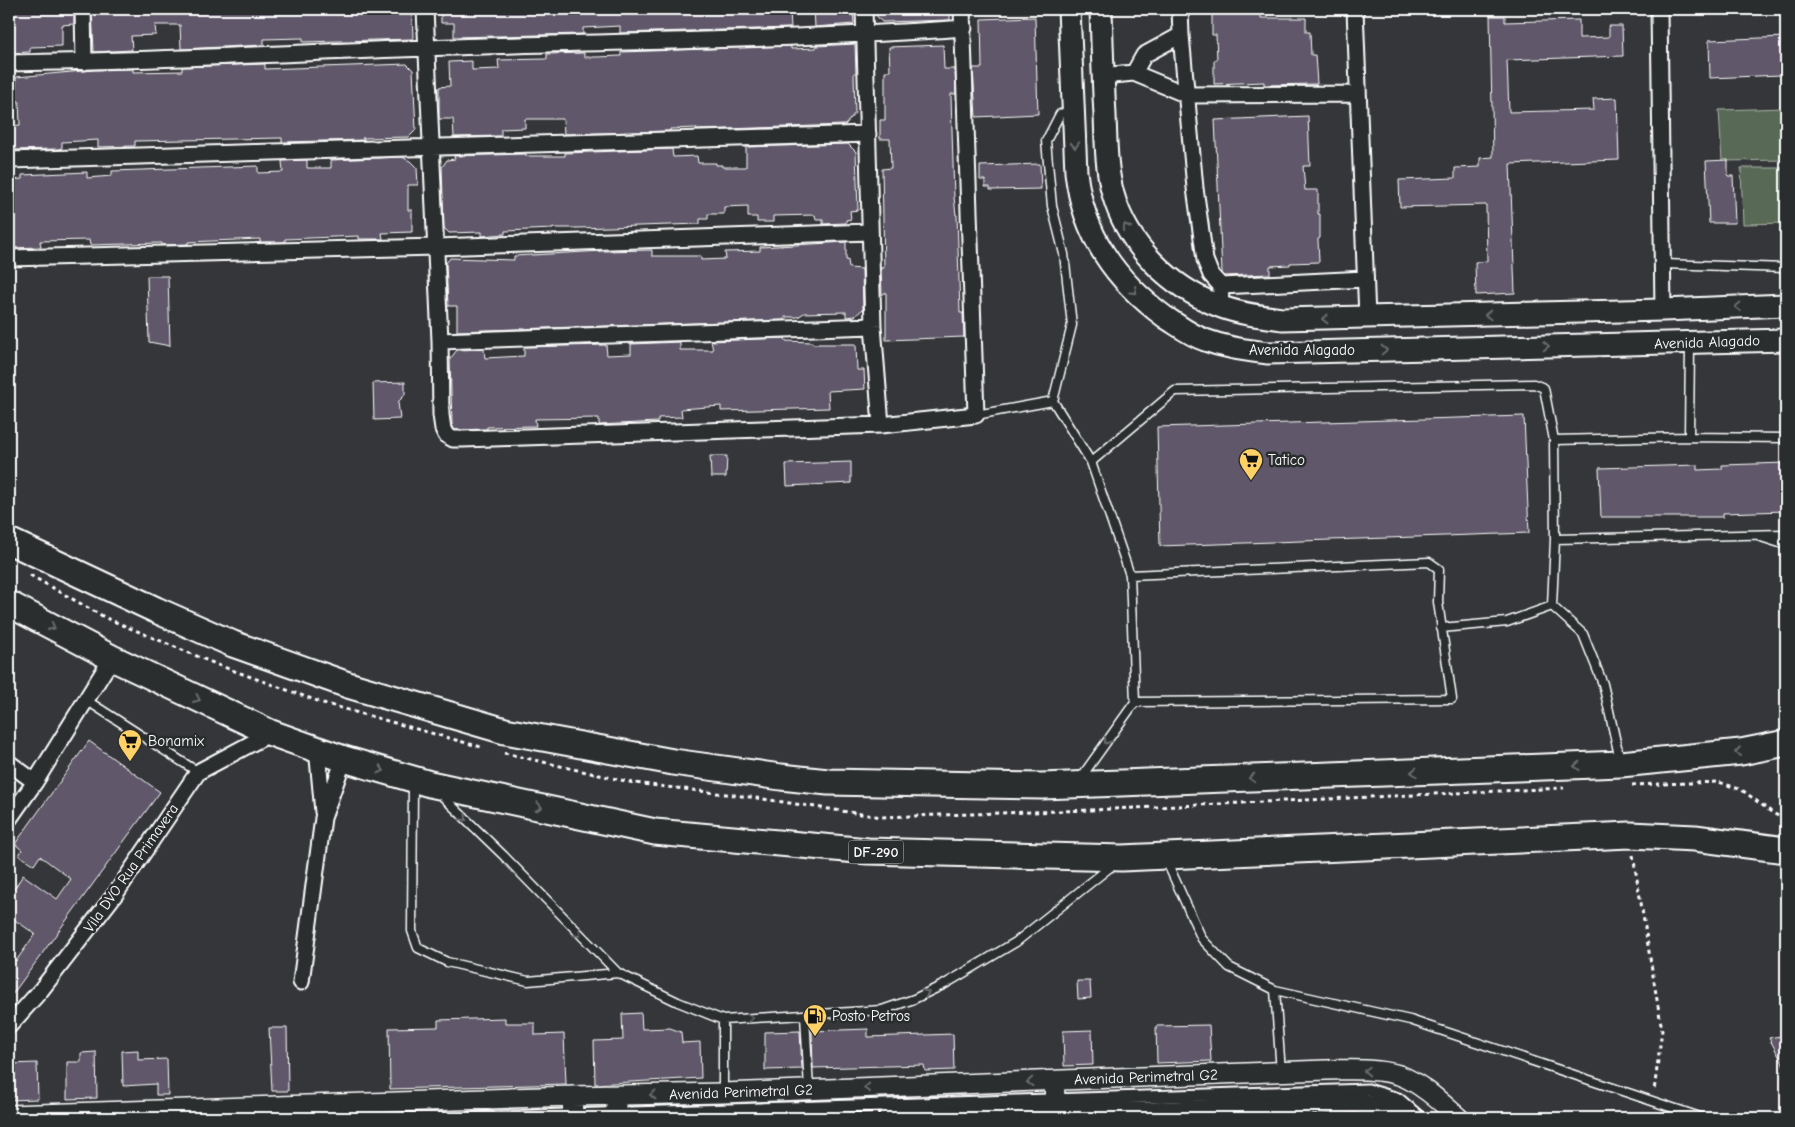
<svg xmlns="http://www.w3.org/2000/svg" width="1795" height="1127" font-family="'Comic Neue',sans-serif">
<rect width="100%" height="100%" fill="#35363a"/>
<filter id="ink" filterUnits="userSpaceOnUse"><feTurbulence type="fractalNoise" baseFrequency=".02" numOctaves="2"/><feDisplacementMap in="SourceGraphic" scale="10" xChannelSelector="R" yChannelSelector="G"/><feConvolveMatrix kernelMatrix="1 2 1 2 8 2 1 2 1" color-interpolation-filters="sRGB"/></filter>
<g filter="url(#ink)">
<path fill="#586a54" stroke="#acb4aa" d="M1786 108V160L1722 161 1719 110Z
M1741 168H1786V223L1743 224Z"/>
<path fill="#60596a" stroke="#fff" d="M9 9H74V24L62 25V46L30 47V52L9 53Z
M92 9H412L413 39 303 42V38L264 39V45L181 49 180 25H155L156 35 131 36 132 50 94 52Z
M441 9H790L791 28 620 33V26L583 28V34L454 37V23H441Z
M814 9H853L854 24 815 27Z
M873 9H950V20L882 22 874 13Z
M1261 9V18H1306V32H1310L1311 55H1315L1317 84 1264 85V82L1214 84V60H1217L1216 35H1212V11Z
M1490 16H1505V22L1579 20V38L1609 37V26H1622L1623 56 1507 60 1509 112 1594 110 1593 99 1617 98 1619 160 1510 164 1515 293 1476 295 1475 262 1487 261 1486 205 1400 207 1399 180 1455 178V168L1480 167V158L1493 157Z
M1035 17 1038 114 976 117 973 68H982L981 19Z
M1786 37V53L1780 55 1781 75 1710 78 1709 40Z
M855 44 856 73H854L855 113 845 125 697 130 696 128 670 129V131L564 134 563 119H525V128L501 129V136L454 137 453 119H439V87L450 86 449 62 472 61V70L499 69 498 60 547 59V54L584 53V57H597L621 56V52L791 46V49L816 48V46Z
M943 45 944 69H955L956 94H951V96L954 197 956 215H957L960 313H963L964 337 886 340V292L882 295 881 268H884L882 169 891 168 890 139H880V120H885V71H890L889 47Z
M265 64V69L407 64 413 70 416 130 409 137 362 138 365 140 282 142V138L135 141V146L98 147V140L62 142V148L58 149 9 150V126L20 125 19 101H16V77L94 70 133 69V72L182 71V67Z
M1308 116 1310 166H1303L1305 190H1318V214H1320V238L1318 239 1319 262 1290 263V265L1270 266V274L1225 276 1222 273 1215 120Z
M848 144 856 152 858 210 850 211 851 219 846 220V223L823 224V220H816L815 215 773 216V222H757V217H748V206L724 207V214H708V219H700V224L578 228H553V229L505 231V234L482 236V232L449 233 444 228 442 167 447 160 455 159 454 156 526 154V156H565V153L672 149 673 157 697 156 698 163H716V165H722V167H746V147Z
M402 157 410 161 417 168 418 185H408V210H412V232L382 233 383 239H359V236L285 239V242H260V239L188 242V244L162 245V243L90 245 89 240 40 241 41 247 9 248V180L22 179V175L87 172V178L112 176V171L258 166V173L283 172 282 161 307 160V168H331V160Z
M1728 160V176H1733L1735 223H1709L1706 161Z
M1040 164 1041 189 990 190V187H985V180H980V166Z
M846 242V260H848L849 268 862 269 863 309 855 316 846 317V312L804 313 798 317H785V320L457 331V306H448L446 263 450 258 514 260V256L603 251 652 250V256H701V260L726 259 725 252 760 251V247Z
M147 276H168L170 346 149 342Z
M785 338 786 341 812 342 813 344H856L857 370H864L865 389 828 391 829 408 721 411V406L681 409 682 417 658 418V422L599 425V418L535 419 536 426 487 427V429L455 430 452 425 450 359 457 350 484 349 485 358 524 356V347L606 345 607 355 631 354V344L680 342V350H713L711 341Z
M405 382V395L398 402 400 419 374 420 373 383Z
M1524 416 1529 533 1160 546 1157 427Z
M710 456H727L726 477H711Z
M851 462V483L787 486 786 464Z
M1786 463V511L1723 513V517H1601L1599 468 1697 465V470L1722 469V465Z
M89 741 160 792 9 999V955L16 961 35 934 9 916V897L23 875 57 899 71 879 40 856 34 865 19 855 22 850 15 844Z
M1077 981H1090L1091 998 1078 999Z
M641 1013 642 1029 670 1028 681 1032 682 1043 700 1042 701 1078 595 1084 594 1041 623 1040 622 1014Z
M505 1018V1023H535V1035L564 1034 566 1084 390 1089 389 1028 438 1027V1020Z
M1209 1025 1211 1061 1157 1063 1156 1026Z
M269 1028H287L288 1091H272Z
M868 1029V1037L953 1034 954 1070 925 1071 924 1065 813 1068 812 1031Z
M1092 1030 1093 1065 1064 1066 1063 1031Z
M800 1031 802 1069 765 1070V1032Z
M1786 1035V1069L1769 1038Z
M138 1050V1060L167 1059 168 1095H156V1084L123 1086 122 1051Z
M96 1052 97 1098 67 1099V1062H81V1053Z
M37 1063 38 1099 9 1100V1064Z"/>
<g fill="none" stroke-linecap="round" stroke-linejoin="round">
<g stroke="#fff" stroke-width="11">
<path id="service" d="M1072 111 1060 114 1046 141 1052 206 1064 254 1072 325 1053 401 1091 462 1130 575 1135 702 1080 779
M1663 264 1786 268
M976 415 1053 401
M1689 437 1690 344
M1091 462 1175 391 1534 384 1544 388 1554 440
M1761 537 1786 545
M1555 539 1786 534
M1130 575 1429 562 1439 569 1438 602 1452 699 1135 702
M1552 606 1583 634 1603 684 1620 760
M1441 628 1507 622 1552 606 1555 539 1554 440 1689 437 1786 438
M86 700 198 772
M413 783 412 931 418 948 447 962 528 981 618 973
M440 794 504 856 618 973 678 1002 723 1020 882 1010 914 999 945 984 1016 942 1114 864
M1166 860 1202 939 1229 967 1275 990 1410 1020 1703 1118
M1275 990 1281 1072
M805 1015 809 1090
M723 1093V1020"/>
</g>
<g stroke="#fff" stroke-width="15">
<path id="pedestrian" d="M471 1118 1368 1090 1398 1099 1420 1118"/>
</g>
<g stroke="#fff" stroke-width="19">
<path id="minor" d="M83 9 84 62
M425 9 440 341 441 415 443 429 446 435 453 439H462L881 425 873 326 864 9
M1180 9 1181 35 1195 188 1205 260 1211 275 1221 286 1220 307
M1355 9 1367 318
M1659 9 1663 310
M9 63C148 61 287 53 426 48 606 41 785 41 964 28
M1134 73 1144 55 1181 35
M1103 76 1134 73 1187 95 1358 94
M9 160 868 134
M9 258 436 247 869 232
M1221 286 1365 279
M440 341 873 326
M881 425 976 415 962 9
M317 748 323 812
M9 763 35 782
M9 819 35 782 112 658
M301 982 323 818 344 759
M9 1026 41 990 116 893 198 772 271 733"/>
</g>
<g stroke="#fff" stroke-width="22">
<path id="tertiary" d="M1054 1081 1056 1114
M572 1096 573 1118
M9 1115 572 1096 723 1093 1326 1070C1349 1070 1377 1068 1399 1075 1421 1083 1442 1103 1459 1118
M616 1118V1096
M888 1118 1100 1112H1149L1356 1103C1373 1106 1389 1109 1403 1118"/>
</g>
<g stroke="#fff" stroke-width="25">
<path id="secondary" d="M1069 9 1076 172C1083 235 1115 280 1165 317 1178 325 1190 335 1205 340 1226 348 1246 350 1268 353L1786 340
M1101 9C1102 44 1103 80 1105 115 1106 141 1106 169 1113 194 1127 245 1170 287 1219 306 1239 314 1261 316 1282 319L1663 310 1786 305"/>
</g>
<g stroke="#fff" stroke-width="29">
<path id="trunk" d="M9 541 156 610 233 644 348 685 505 731 673 762 781 777 828 782 1042 786 1621 764 1741 752 1786 743
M9 604 112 658 271 733 344 759 430 784 655 832 868 851 1122 858 1630 835 1695 838 1786 850"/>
</g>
<path stroke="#fff" stroke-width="3" stroke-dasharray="4 4" stroke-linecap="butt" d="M30 575 106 618 218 665 323 703 481 747
M504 753 634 783 750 797 881 817 1091 810 1564 788
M1632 785 1719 782 1742 790 1774 814 1786 819
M1633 855 1662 1030 1654 1091"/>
<use href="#service" stroke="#2a2d2e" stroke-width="8"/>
<use href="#pedestrian" stroke="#2a2d2e" stroke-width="11"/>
<use href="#minor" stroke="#2a2d2e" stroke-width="15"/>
<use href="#tertiary" stroke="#2a2d2e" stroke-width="19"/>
<use href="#secondary" stroke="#2a2d2e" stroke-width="21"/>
<use href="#trunk" stroke="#2a2d2e" stroke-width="25"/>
</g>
<defs><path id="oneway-chevron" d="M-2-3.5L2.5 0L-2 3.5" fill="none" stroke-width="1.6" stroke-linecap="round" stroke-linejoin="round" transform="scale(1.25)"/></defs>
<g stroke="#6a6c6d">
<use href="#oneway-chevron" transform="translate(1075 145) rotate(87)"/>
<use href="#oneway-chevron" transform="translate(1126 227) rotate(-117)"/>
<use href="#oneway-chevron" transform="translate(1134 291) rotate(43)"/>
<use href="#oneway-chevron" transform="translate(1738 307) rotate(177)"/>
<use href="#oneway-chevron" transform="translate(1488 315) rotate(178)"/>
<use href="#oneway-chevron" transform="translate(1325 319) rotate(179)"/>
<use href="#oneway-chevron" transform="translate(1546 346) rotate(-1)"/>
<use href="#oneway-chevron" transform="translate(1384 350) rotate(-1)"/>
<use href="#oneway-chevron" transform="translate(52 627) rotate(28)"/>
<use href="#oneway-chevron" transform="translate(197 699) rotate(25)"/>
<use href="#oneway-chevron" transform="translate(1107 741) rotate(126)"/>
<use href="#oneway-chevron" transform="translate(1738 752) rotate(172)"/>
<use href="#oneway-chevron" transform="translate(1577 766) rotate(178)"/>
<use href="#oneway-chevron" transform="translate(381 770) rotate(16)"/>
<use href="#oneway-chevron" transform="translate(1414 772) rotate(178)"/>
<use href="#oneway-chevron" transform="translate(1252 778) rotate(178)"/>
<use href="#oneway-chevron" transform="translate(539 807) rotate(12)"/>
<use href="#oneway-chevron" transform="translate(464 818) rotate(45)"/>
<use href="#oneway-chevron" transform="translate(578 934) rotate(46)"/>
<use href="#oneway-chevron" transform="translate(926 993) rotate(-25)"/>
<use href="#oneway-chevron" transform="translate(750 1018) rotate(-4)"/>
<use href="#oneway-chevron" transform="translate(1367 1071) rotate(-177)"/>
<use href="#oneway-chevron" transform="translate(1030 1082) rotate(178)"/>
<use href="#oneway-chevron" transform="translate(867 1088) rotate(178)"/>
<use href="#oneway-chevron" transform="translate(653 1095) rotate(179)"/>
</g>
</g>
<defs>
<g id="supermarket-pin" transform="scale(1.25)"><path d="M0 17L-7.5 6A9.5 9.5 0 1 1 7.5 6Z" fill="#ffd166" stroke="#2a2d2e"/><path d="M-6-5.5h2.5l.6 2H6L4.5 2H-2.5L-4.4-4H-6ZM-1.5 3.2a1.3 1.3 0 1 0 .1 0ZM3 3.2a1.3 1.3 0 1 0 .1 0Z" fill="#111"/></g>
<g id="fuel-pin" transform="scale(1.25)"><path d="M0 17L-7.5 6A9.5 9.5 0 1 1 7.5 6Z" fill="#ffd166" stroke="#2a2d2e"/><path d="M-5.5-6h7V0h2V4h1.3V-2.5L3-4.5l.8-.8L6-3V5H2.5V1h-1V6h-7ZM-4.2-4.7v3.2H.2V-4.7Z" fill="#111"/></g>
</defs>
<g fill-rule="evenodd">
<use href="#supermarket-pin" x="1251" y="460"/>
<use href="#supermarket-pin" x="130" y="741"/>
<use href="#fuel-pin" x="815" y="1016"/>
</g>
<g text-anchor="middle" stroke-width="5" stroke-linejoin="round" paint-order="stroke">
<rect fill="#2a2d2e" stroke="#bfc0c0" stroke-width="1" x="848.5" y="840.5" width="55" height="23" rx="4"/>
<g font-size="14" font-weight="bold" fill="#fff">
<text x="876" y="857">DF-290</text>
</g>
<g font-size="15" fill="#fff" stroke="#2a2d2e">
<text transform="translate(1707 342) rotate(-2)" y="5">Avenida Alagado</text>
<text x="1302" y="355">Avenida Alagado</text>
<text transform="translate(131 868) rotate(-55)" y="5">Vila DVO Rua Primavera</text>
<text transform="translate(1146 1077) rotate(-2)" y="5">Avenida Perimetral G2</text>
<text transform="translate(741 1092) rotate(-2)" y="5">Avenida Perimetral G2</text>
</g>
<g font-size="15" fill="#fff" stroke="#2a2d2e" text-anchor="start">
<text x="1268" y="465">Tatico</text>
<text x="148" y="746">Bonamix</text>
<text x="832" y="1021">Posto Petros</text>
</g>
</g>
<rect width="1795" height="1127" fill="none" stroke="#2a2d2e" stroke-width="30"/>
<rect x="15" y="15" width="1765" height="1097" fill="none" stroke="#fff" stroke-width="2" filter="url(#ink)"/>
</svg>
